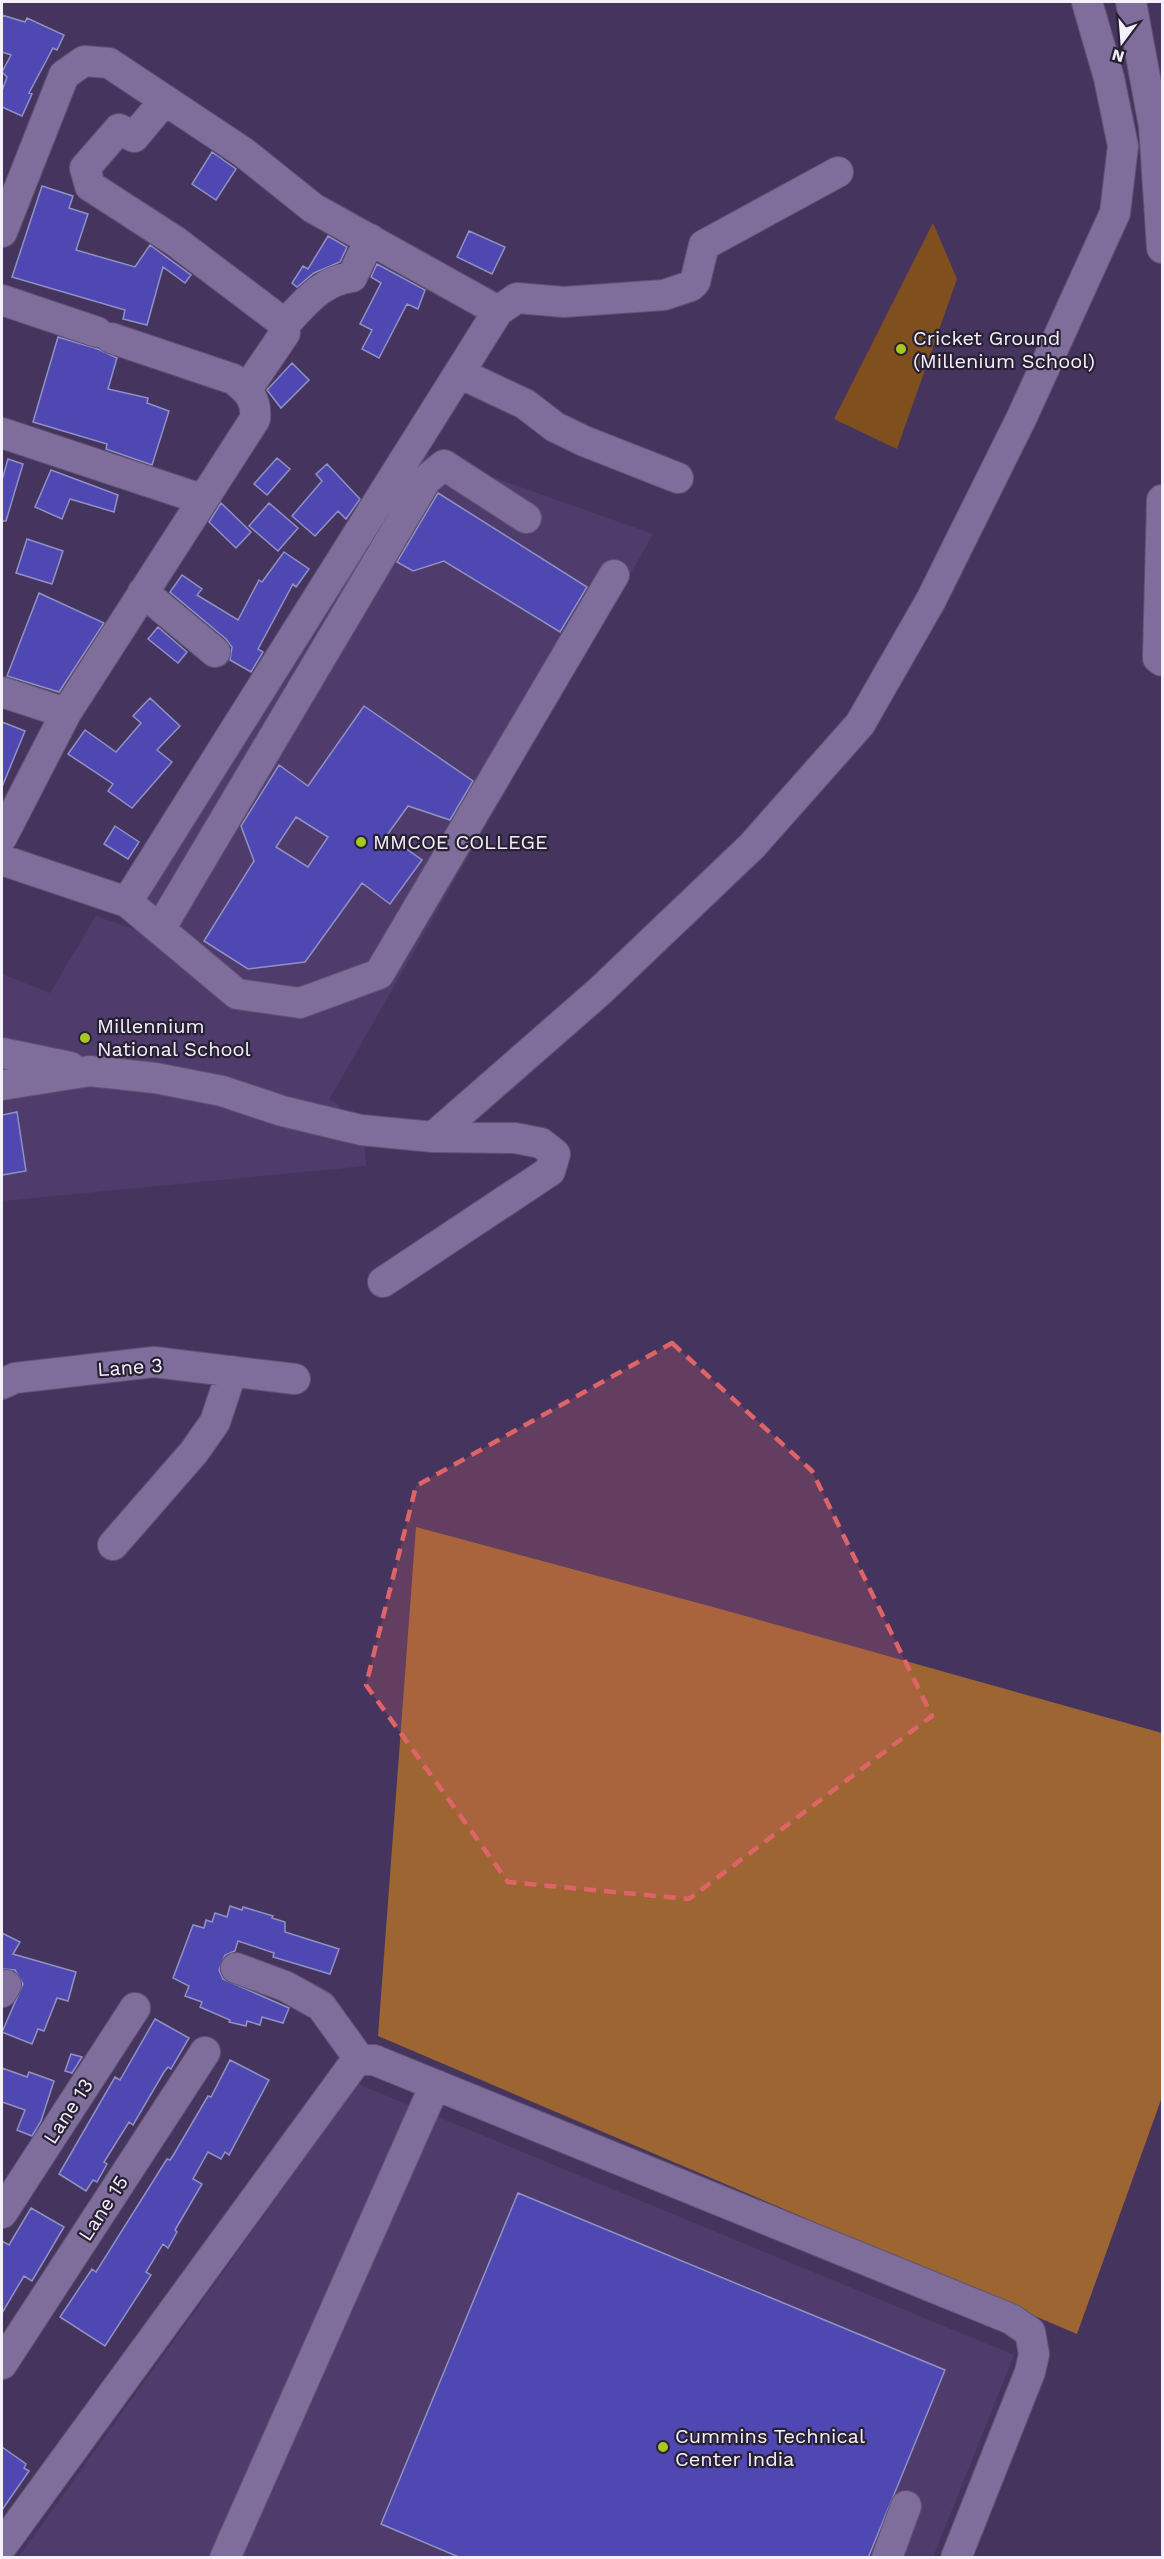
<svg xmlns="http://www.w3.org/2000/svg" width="1164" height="2559" font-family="'Work Sans',sans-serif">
<rect width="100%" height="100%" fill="#45355e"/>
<path fill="#4f3c6c" d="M421 452 653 534 329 1100 335 1102 364 1137 366 1166 2 1201V974L50 993 96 916 139 931 156 877Z
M358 2084 1014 2355 933 2557 18 2558Z"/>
<path fill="#804f1e" d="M933 223 957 279 897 449 834 419Z"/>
<path fill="#9c6532" d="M416 1527 724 1610 1162 1733V2097L1077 2334 378 2036Z"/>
<path fill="#5048b2" stroke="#8f92c3" stroke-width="1.5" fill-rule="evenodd" d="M2 15 25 22 27 18 64 35 57 50 53 48 29 93 32 94 22 116 2 107V91L7 77 2 72 11 55 2 52Z
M212 152 236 169 216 200 192 184Z
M42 186 73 196 69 208 88 214 76 250 135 267 150 245 191 275 185 283 163 267 147 325 123 319 125 310 12 277Z
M469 231 505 247 492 274 457 257Z
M328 236 347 247 340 262 314 273 297 287 292 283 303 266 308 269Z
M377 264 425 290 418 309 407 304 379 358 362 349 372 330 360 324 381 283 371 277Z
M58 337 98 349 117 358 108 389 148 398 147 403 169 411 152 465 106 449 107 444 33 422Z
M292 363 309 380 281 408 267 390Z
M277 458 290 469 267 495 254 484Z
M8 459 23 464 6 521H2V480Z
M327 464 360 499 346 519 338 511 315 536 292 516 322 481 316 474Z
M51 470 118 495 114 512 70 499 62 519 35 507Z
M438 493 587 587 560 632 444 561 413 571 397 562Z
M221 503 251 532 236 548 209 522Z
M269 503 298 528 278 551 249 526Z
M27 539 63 551 52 584 16 573Z
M284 552 309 569 296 587 293 584 258 649 263 652 251 672 230 660 232 647 226 639 170 592 182 575 202 589 197 595 238 620 259 580 262 582Z
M39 593 104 623 59 692 7 676Z
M158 627 187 652 178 663 148 639Z
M150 698 180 726 157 750 172 762 132 808 108 791 113 784 68 754 85 730 116 752 141 723 133 716Z
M364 706 473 781 450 820 408 806 387 835 422 860 390 904 362 883 305 962 248 969 204 941 254 861 241 826 279 765 308 786ZM296 817 328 837 308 867 276 847Z
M2 722 25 731 2 787Z
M115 826 139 842 128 859 104 844Z
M17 1112 26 1171 2 1175V1115Z
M230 1906 242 1910 243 1907 273 1916 272 1918 285 1922V1932L339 1949 330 1974 273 1957 274 1953 238 1941 235 1951 225 1955 219 1970 223 1979 289 2008 283 2023 262 2017 260 2025 247 2021 246 2026 229 2022 230 2020 200 2007 202 2002 185 1996 189 1986 173 1978 193 1925 204 1928 206 1920 212 1922 215 1913 227 1917Z
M2 1933 20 1942 13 1954 76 1972 68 2001 57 1998 44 2031 38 2029 32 2044 2 2032 23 1984 15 1970 2 1969Z
M155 2019 189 2038 171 2069 168 2067 164 2072 133 2125 129 2122 104 2162 107 2164 97 2182 93 2180 86 2191 59 2174 115 2077 120 2080Z
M71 2054 82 2057 72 2073 65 2071Z
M230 2060 269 2080 229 2155 225 2152 221 2159 208 2152 193 2179 202 2184 175 2230 177 2232 168 2248 163 2244 146 2272 151 2275 105 2346 60 2317 92 2269 96 2272 167 2159 170 2160 174 2154 208 2096 211 2097Z
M2 2068 27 2077 29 2072 54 2081 41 2121 32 2136 17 2130 25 2110 2 2102Z
M518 2193 945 2370 868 2558H461L381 2524Z
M31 2208 64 2227 32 2281 24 2276 2 2313V2241L9 2245Z
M2 2447 26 2464 24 2468 29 2471 2 2510Z"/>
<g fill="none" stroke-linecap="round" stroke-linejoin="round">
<g stroke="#605372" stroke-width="32">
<path id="minor" d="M1131 2 1154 126 1162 248
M165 100 134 137 119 129 85 168 90 186 175 241 285 324V333L247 389
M2 232 64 75 84 61 109 63 243 152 313 208 498 311
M2 300 97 332
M285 324C305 303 321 281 352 277L370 239
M459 373 525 404 555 427 584 441 678 478
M2 433 201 499
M1162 500 1158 658 1162 661
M143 592 215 652
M2 692 66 713
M2 837 66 713 255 419C257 399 248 390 233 379L111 338
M2 860 127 902 237 994 300 1003 379 974 614 575
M127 902 498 311 517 298 564 302 664 295 691 286 695 282 704 245 838 172
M160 929 426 480 444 465 526 518
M2 1053 70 1067
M2 1085 90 1071 155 1078 222 1091 282 1111 361 1130 433 1137
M383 1282 550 1171 555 1154 541 1143 515 1138 433 1137 600 991 752 846 860 724 931 600 1021 419 1115 213 1123 146 1109 78 1087 2
M2 1384 15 1378 154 1362 295 1379
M113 1545 194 1452 215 1422 232 1371
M236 1968 285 1986 321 2006 360 2060
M2 1992 6 1985
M2 2213 135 2008
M2 2364 205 2052
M2 2546 353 2065 360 2060H374L1011 2319 1030 2332 1034 2354 1030 2372 956 2558
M225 2558 435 2085
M887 2558 906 2506"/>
</g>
<use href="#minor" stroke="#7f6d9b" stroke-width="30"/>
</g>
<path fill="#df6468" fill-opacity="0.2" stroke="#df6468" stroke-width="4.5" stroke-dasharray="12 8" stroke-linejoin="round" d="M672 1343 812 1471 932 1716 689 1899 508 1882 366 1685 416 1486Z"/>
<g fill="#a6c821" stroke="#282134" stroke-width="2">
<circle cx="901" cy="349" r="6"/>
<circle cx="361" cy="842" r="6"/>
<circle cx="85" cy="1038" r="6"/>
<circle cx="663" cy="2447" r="6"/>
</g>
<g text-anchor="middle" stroke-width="4.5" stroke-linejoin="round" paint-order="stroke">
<g font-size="20" fill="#f5f1fc" stroke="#282134" text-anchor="start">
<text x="913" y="345">Cricket Ground<tspan x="913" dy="23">(Millenium School)</tspan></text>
<text x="373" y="849">MMCOE COLLEGE</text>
<text x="97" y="1033">Millennium<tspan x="97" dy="23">National School</tspan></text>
<text x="675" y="2443">Cummins Technical<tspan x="675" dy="23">Center India</tspan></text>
</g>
<g font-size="20" fill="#f5f1fc" stroke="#282134">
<text transform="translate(130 1367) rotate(-4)" y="7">Lane 3</text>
<text transform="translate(68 2111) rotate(-57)" y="7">Lane 13</text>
<text transform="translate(103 2208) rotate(-57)" y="7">Lane 15</text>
</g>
</g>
<rect width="1164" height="2559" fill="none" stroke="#f5f1fc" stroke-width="6"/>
<g transform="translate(1122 42) rotate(196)" stroke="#282134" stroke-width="4.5" paint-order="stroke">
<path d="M0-4.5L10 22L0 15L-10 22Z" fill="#f5f1fc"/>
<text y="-9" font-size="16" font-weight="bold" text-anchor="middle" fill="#f5f1fc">N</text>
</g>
</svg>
